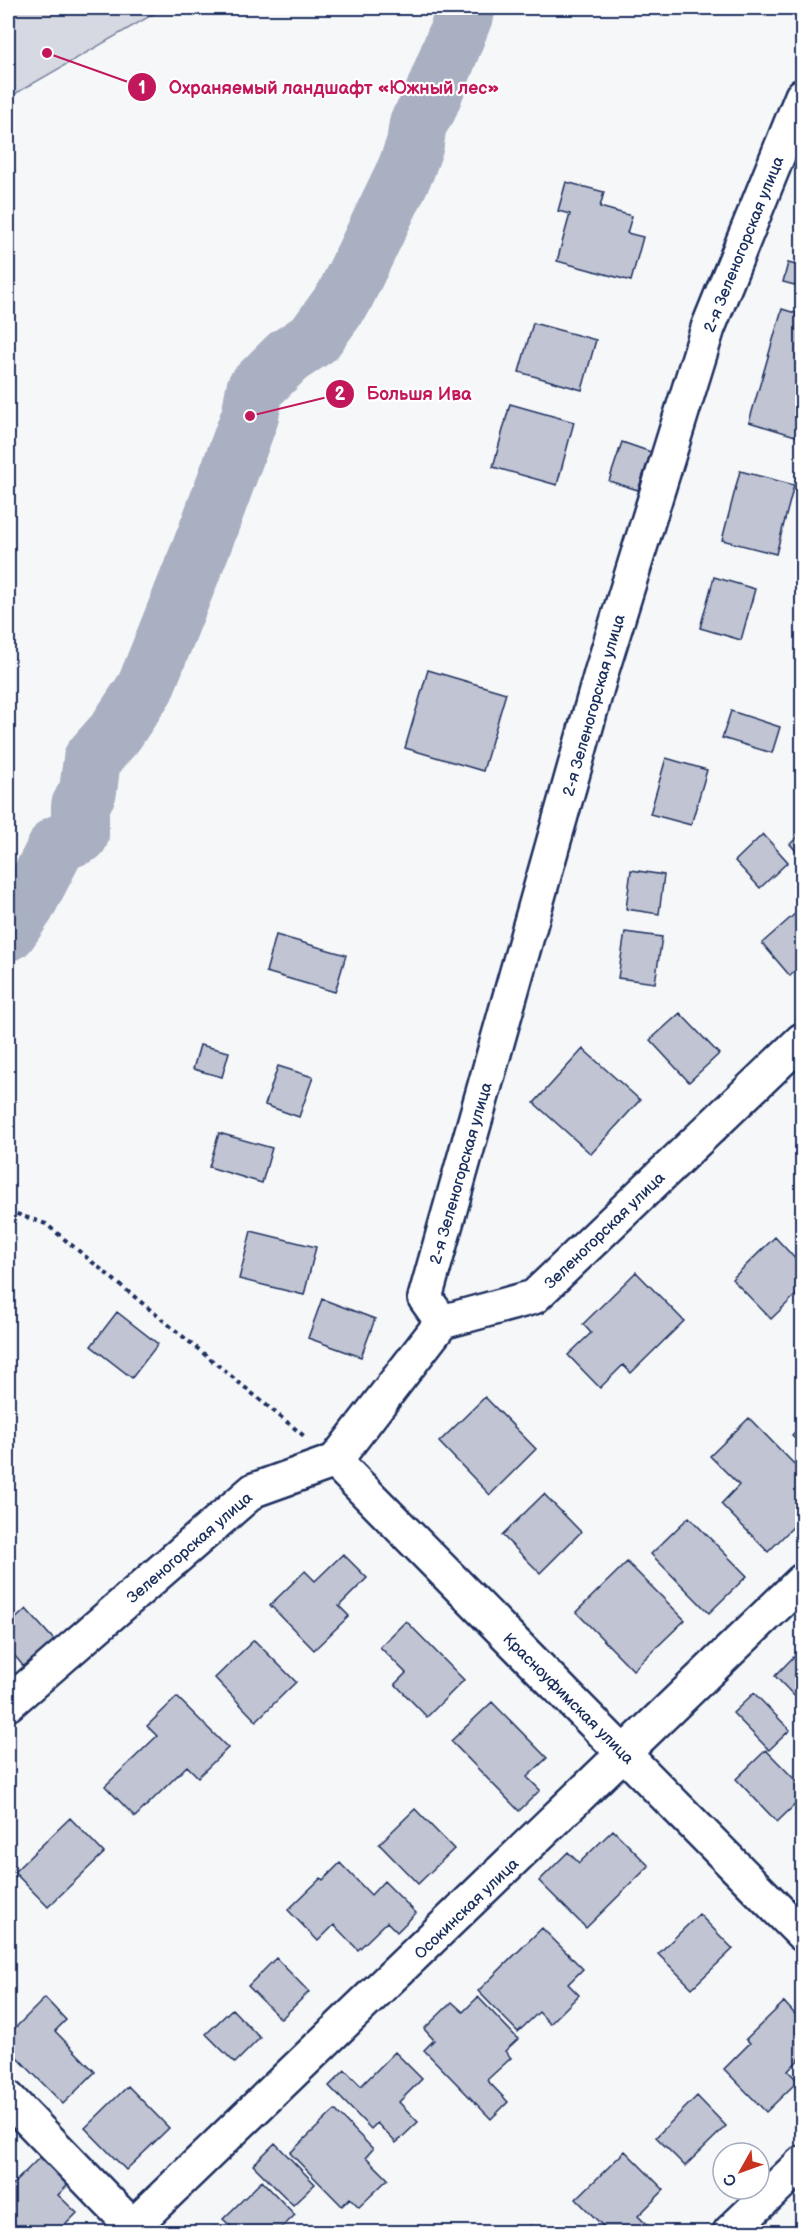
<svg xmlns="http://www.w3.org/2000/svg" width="810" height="2240" font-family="'Balsamiq Sans',sans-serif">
<rect width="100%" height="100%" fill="#f6f7f9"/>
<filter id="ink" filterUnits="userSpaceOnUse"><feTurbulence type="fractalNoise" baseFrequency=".0167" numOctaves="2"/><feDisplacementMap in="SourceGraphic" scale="12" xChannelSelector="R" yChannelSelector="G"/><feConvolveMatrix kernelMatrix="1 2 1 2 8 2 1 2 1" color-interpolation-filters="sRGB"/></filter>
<g filter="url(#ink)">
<path fill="#d6d9e2" stroke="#7884a0" stroke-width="1.5" d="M8 8H164L8 98Z"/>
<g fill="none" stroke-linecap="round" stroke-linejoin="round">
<path stroke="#a9b0c1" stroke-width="58" d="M8 932 26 906 58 844 80 835V806L88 791 92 759 115 733 145 688 205 538 250 416 255 389 287 357 315 338 344 298 406 169 415 144 418 123 428 108 467 8"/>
</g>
<path fill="#c0c4d3" stroke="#1b2f5e" stroke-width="1.5" d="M638 8H659L656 15Z
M566 182 604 192 600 207 632 216 627 233 643 237 631 281 557 261 570 214 558 211Z
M802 258V287L783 282 788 263 800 266Z
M782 309 802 315V438L749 422Z
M533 323 596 340 582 390 519 372Z
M510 404 574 422 557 485 493 467Z
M622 442 651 452 638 490 609 481Z
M740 471 794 485 776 554 722 540Z
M714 577 755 589 741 640 700 628Z
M428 670 506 693 483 771 405 748Z
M731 711 780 727 772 753 722 738Z
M666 758 707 770 691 825 650 814Z
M802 833V858L790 844Z
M763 834 788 862 760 888 735 861Z
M631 870 664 875 659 914 626 909Z
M797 912 802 919V965L790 976 762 943Z
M625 932 662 937 655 983 618 978Z
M276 935 346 955 335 992 266 972Z
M680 1013 719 1054 689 1082 650 1040Z
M200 1045 229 1052 222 1077 193 1069Z
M583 1049 640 1100 591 1154 534 1103Z
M278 1066 313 1077 299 1117 265 1105Z
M219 1133 272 1148 262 1183 209 1167Z
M251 1231 316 1247 304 1295 239 1279Z
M775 1237 802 1266V1289L771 1319 732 1279Z
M636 1272 684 1321 631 1373 623 1365 600 1388 568 1355 591 1333 583 1324Z
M322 1299 375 1319 361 1357 308 1338Z
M117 1312 158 1344 132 1378 91 1346Z
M485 1397 536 1449 490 1495 439 1442Z
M749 1418 802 1472V1518L768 1552 721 1504 739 1485 710 1456Z
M802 1425V1445L792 1435Z
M544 1494 581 1532 540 1573 502 1535Z
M689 1517 747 1576 709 1613 651 1554Z
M343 1554 367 1578 339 1606 349 1616 314 1650 270 1605 305 1571 315 1581Z
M627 1562 685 1620 633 1670 576 1612Z
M26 1609 55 1641 25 1668 8 1648V1626Z
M406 1621 464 1680 427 1717 395 1684 406 1673 380 1647Z
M254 1640 296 1682 256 1721 215 1678Z
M802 1648V1704L775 1676Z
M754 1693 790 1730 769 1750 733 1713Z
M177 1697 228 1748 198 1777 187 1766 135 1817 105 1786 157 1736 147 1726Z
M492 1702 547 1758 527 1777 540 1790 519 1811 451 1741Z
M766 1750 802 1787V1798L777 1822 736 1779Z
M415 1809 454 1849 418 1884 379 1844Z
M70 1818 104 1853 48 1907 14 1872Z
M613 1830 649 1866 586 1928 539 1881 568 1852 579 1863Z
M340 1863 371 1895 384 1881 416 1913 397 1932 387 1922 358 1950 334 1925 318 1941 288 1910 321 1878 323 1880Z
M699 1914 733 1949 692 1988 658 1954Z
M542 1928 583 1969 568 1984 579 1995 550 2024 539 2012 518 2032 478 1991Z
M276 1958 309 1992 281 2019 248 1986Z
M478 1997 518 2039 505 2051 511 2058 487 2080 508 2102 491 2119 424 2050 434 2040 424 2029 452 2002 463 2012Z
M45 1998 66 2020 55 2031 95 2072 63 2104 8 2048V2035Z
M784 2002 802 2022V2056L788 2071 798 2081 766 2112 724 2069 750 2043 746 2039Z
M232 2009 260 2038 235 2063 206 2034Z
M395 2052 422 2079 399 2102 418 2122 396 2143 377 2123 371 2129 329 2086 345 2070 361 2086Z
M128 2086 169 2128 126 2170 85 2128Z
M697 2096 726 2126 685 2166 656 2137Z
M335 2110 373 2149 366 2157 388 2179 359 2207 350 2198 342 2206 290 2153Z
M275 2143 315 2184 293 2205 253 2165Z
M625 2151 664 2190 638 2216 647 2225 640 2232H609L576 2199Z
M43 2154 71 2182 58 2195 77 2213 58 2232H8V2189Z
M262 2181 295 2215 280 2229 283 2232H237L223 2219Z
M530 2225 537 2232H522Z
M214 2226 221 2232H207Z"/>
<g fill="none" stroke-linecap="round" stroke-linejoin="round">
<g stroke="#1b2f5e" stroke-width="38">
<path id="minor" d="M442 1322 425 1298 602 670 708 328 802 96
M335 1461 802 1934
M8 1704 254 1490 335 1461 442 1322 534 1297 802 1040
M8 2098 133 2227
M127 2232 802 1581
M730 2232 802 2163"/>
</g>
<path stroke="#1b2f5e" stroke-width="4" stroke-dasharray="4.5 4.5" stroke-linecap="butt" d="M8 1211 46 1224 304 1436"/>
<use href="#minor" stroke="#fff" stroke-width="33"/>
</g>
</g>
<g text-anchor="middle" stroke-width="4.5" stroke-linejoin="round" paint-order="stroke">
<g font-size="16" fill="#1b2f5e" stroke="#fff">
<text transform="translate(743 244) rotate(-68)" y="6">2-я Зеленогорская улица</text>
<text transform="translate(593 705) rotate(-74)" y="6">2-я Зеленогорская улица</text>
<text transform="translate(460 1173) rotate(-74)" y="6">2-я Зеленогорская улица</text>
<text transform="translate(604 1230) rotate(-44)" y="6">Зеленогорская улица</text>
<text transform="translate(189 1547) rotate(-41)" y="6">Зеленогорская улица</text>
<text transform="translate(569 1698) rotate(45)" y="6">Красноуфимская улица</text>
<text transform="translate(466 1908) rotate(-44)" y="6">Осокинская улица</text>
</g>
</g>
<path fill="none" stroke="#c2185b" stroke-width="2" d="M47 53L142 87M250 416L340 394"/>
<g fill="#c2185b" stroke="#fff" stroke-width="2">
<circle cx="47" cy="53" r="6"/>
<circle cx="250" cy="416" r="6"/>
<circle cx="142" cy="87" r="15"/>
<circle cx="340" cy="394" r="15"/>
</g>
<g font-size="18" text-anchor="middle" font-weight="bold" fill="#fff">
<text x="142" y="94">1</text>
<text x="340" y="400">2</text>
</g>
<g font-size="18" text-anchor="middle" font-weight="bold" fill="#c2185b" stroke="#fff" stroke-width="4.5" stroke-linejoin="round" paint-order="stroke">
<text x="334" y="94">Охраняемый ландшафт «Южный лес»</text>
<text x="419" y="400">Большя Ива</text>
</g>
<rect width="810" height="2240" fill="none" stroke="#fff" stroke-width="30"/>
<rect x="15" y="15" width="780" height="2210" fill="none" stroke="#1b2f5e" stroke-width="2" filter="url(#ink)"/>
<g transform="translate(741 2171) rotate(230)"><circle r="28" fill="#ffffff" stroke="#a4acbf" stroke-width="1.5"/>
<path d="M0-4.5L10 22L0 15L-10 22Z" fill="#c8321e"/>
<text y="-9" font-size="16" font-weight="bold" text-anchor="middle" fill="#1b2f5e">С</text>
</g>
</svg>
